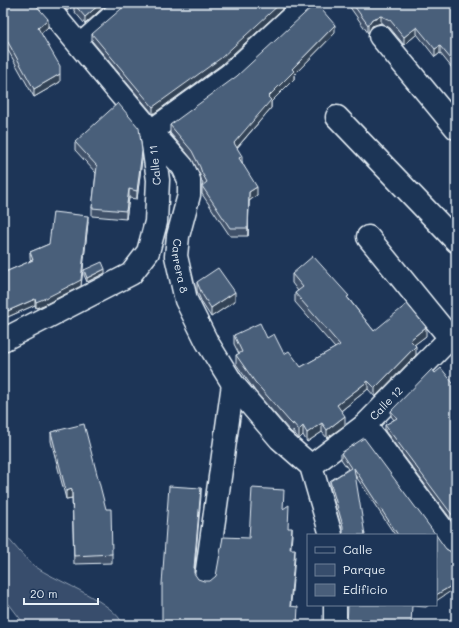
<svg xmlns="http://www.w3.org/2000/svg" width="459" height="628" font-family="Mali,sans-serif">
<rect width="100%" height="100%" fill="#1d3557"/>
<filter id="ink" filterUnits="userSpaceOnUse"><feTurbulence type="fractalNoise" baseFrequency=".025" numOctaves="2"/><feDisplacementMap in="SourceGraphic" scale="8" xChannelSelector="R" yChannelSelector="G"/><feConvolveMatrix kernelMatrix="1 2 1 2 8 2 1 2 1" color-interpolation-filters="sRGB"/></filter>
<g filter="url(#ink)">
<path fill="#374d6c" stroke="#909fb2" d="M3 535 6 536C16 547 27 562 39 569 59 582 116 603 123 625H25L3 596Z"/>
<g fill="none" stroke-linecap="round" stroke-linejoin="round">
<g stroke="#e8f1f8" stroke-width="18">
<path id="lane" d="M77 43 122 3"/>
</g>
<g stroke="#e8f1f8" stroke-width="25">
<g id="street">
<path id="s1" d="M44 3 151 131 183 167 189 180V195L178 236 176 256 186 300 207 342 233 384 280 439 311 466 331 535"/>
<path d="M380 36 456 128"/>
<path d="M337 117 456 241"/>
<path d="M368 237 450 338"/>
<path d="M3 340 131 274 148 252 156 222 158 180 151 131 229 75 307 3"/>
<path d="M365 425 456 547"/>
<path id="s2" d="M311 466 365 425 450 338 456 335"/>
<path d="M206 577 233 384"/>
<path d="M335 625V605"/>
</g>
</g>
<use href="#lane" stroke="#1d3557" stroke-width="15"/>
<use href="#street" stroke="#1d3557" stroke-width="22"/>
</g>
<path fill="#3f5169" stroke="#e8f1f8" d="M3 3 48 27 41 33 60 82 34 97 4 43Z
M60 3H108L85 24 74 11V5L67 11Z
M347 3H456V73L440 53 435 57 417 34 404 45 390 28 381 23 372 26 368 33Z
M335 33 294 75V79L271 102V108L237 148 242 162 257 195 249 201 248 236H230L202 194V186L203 184 202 182 200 175 192 159 170 133V125Z
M92 34 221 65 153 114 92 41Z
M75 142 142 159 137 199 129 198 126 219 92 216V208L96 173 75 150Z
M88 222 81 286 46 304 36 308 35 305 3 319V273L31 261 30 258V252L49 244Z
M84 270 105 273 87 282 84 275Z
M292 274 349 299 374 331 426 336 414 345 416 355 375 397 368 389 341 411 345 425 327 438 322 432 307 442 303 435 299 439 293 431V434L289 430 255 391 236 364V355L239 354 234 344V335L267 338 301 367 335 348 295 302V293L298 291 292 283Z
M197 282 235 301 211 317 202 303 197 291Z
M435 373 456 387V526L385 431V425L394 420 391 416V411Z
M51 432 112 554V563L74 564 72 498 66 499 51 441Z
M341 453 436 535H395L355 475 343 533 330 487V481L348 469 341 459Z
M446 549 451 552 456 553V599L451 591Z
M348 605H429L426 607 412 606Z"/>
<path fill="#334255" stroke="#e8f1f8" d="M67 3H76L67 11Z
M101 3H108L85 24V17Z
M281 3H289L221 65 153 114V107Z
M381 16V23L372 26 368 33V25L372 19Z
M48 19V27L38 36V28Z
M335 25V33L294 75V79L271 102V108L234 151V143L268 97 292 69Z
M417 27V34L404 45V37Z
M4 35V43L3 44V36Z
M440 46V53L435 57V49Z
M60 74V82L34 97V89Z
M142 151V159L137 199V191Z
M242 156V164L239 158Z
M257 187V195L249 201 248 236 249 192Z
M129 189V198L126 219V211Z
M88 216V222L81 286 46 304 36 308V302Z
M105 269V273L87 282V278Z
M235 292V301L211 317V308Z
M35 299V305L3 319V313Z
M426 327V336L410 348V340Z
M416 346V355L375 397V388Z
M368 381V389L337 414V405Z
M345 416V425L327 438V430Z
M322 423V432L307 442V433Z
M303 426V435L299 439V430Z
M201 488V496L194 576V568Z
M72 489V498L66 499V491Z
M292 528V536L290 557V549Z
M295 549V557L290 614V606Z
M451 586V591L436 601V595Z"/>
<path fill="#495e7a" stroke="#e8f1f8" d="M3 3H34L48 19 38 28 60 66V74L34 89 4 35 3 36Z
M75 3H101L85 17 74 4Z
M128 3H281L221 58 153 107 92 34Z
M316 3 335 25 292 69 294 71 268 97 271 100 234 143 242 156 239 158 257 187 249 192 248 228H230L202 186 207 182 202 173 200 167 192 151 170 125 237 76Z
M352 3H456V65L440 46 435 49 417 27 404 37 390 20 381 16 372 19 368 25Z
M118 103 139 128 142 151 137 191 129 189 126 211 92 208 97 166 75 142Z
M53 212 88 216 81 280 46 298 36 302 35 299 3 313V273L33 260 30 252 49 244Z
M313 256 349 296 347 297 374 331 407 304 426 327 410 340 416 346 375 388 368 381 337 405 345 416 327 430 322 423 307 433 303 426 299 430 293 423V425L289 421 255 382 236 355 242 352 234 335 260 323 267 338 274 334 284 354 289 351 301 367 340 345 295 293 303 287 292 274Z
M102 262 105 269 87 278 84 270Z
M218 268 235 292 211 308 202 294 197 282Z
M441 368 456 387V520L385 425 397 418 391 411 432 369 435 373Z
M84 424 106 509H111L112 554 74 556 72 489 66 491 51 432Z
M364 438 436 535H398L354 468 365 535H341L343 533V526L330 481 351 468 341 453Z
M169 486 201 488 194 568V573L198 579 204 581H210L216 576 223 537 249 538 252 488 284 490 283 509 289 505 288 528H292L290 549H295L290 606 298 607 297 625H162V584Z
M436 535 446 549 451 552 456 553V593L451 586 436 595Z
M348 605H412L411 625H347Z"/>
</g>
<g text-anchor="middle" stroke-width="3" stroke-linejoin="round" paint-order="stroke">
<g font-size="11" fill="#e8f1f8" stroke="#1d3557">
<text transform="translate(155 165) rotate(-96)" y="4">Calle 11</text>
<text dy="4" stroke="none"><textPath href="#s1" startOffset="317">Carrera 8</textPath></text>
<text dy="4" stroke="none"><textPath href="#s2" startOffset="98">Calle 12</textPath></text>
</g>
</g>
<rect width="459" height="628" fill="none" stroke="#1d3557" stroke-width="16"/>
<rect x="8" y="8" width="443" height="612" fill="none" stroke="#e8f1f8" stroke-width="1.5" filter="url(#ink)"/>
<rect x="307" y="534" width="130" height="72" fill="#1d3557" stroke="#6e8097"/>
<rect x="315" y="547" width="20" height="6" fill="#1d3557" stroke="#6e8097"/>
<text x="343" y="554" font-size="12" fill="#e8f1f8">Calle</text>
<rect x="315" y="564" width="20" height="12" fill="#374d6c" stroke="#6e8097"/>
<text x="343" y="574" font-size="12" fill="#e8f1f8">Parque</text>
<rect x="315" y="584" width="20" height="12" fill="#495e7a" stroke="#6e8097"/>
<text x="343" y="594" font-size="12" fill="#e8f1f8">Edificio</text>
<path d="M24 598v6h74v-6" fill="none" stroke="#e8f1f8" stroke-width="2"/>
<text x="30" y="598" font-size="12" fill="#e8f1f8" stroke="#1d3557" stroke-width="3" paint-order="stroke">20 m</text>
</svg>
